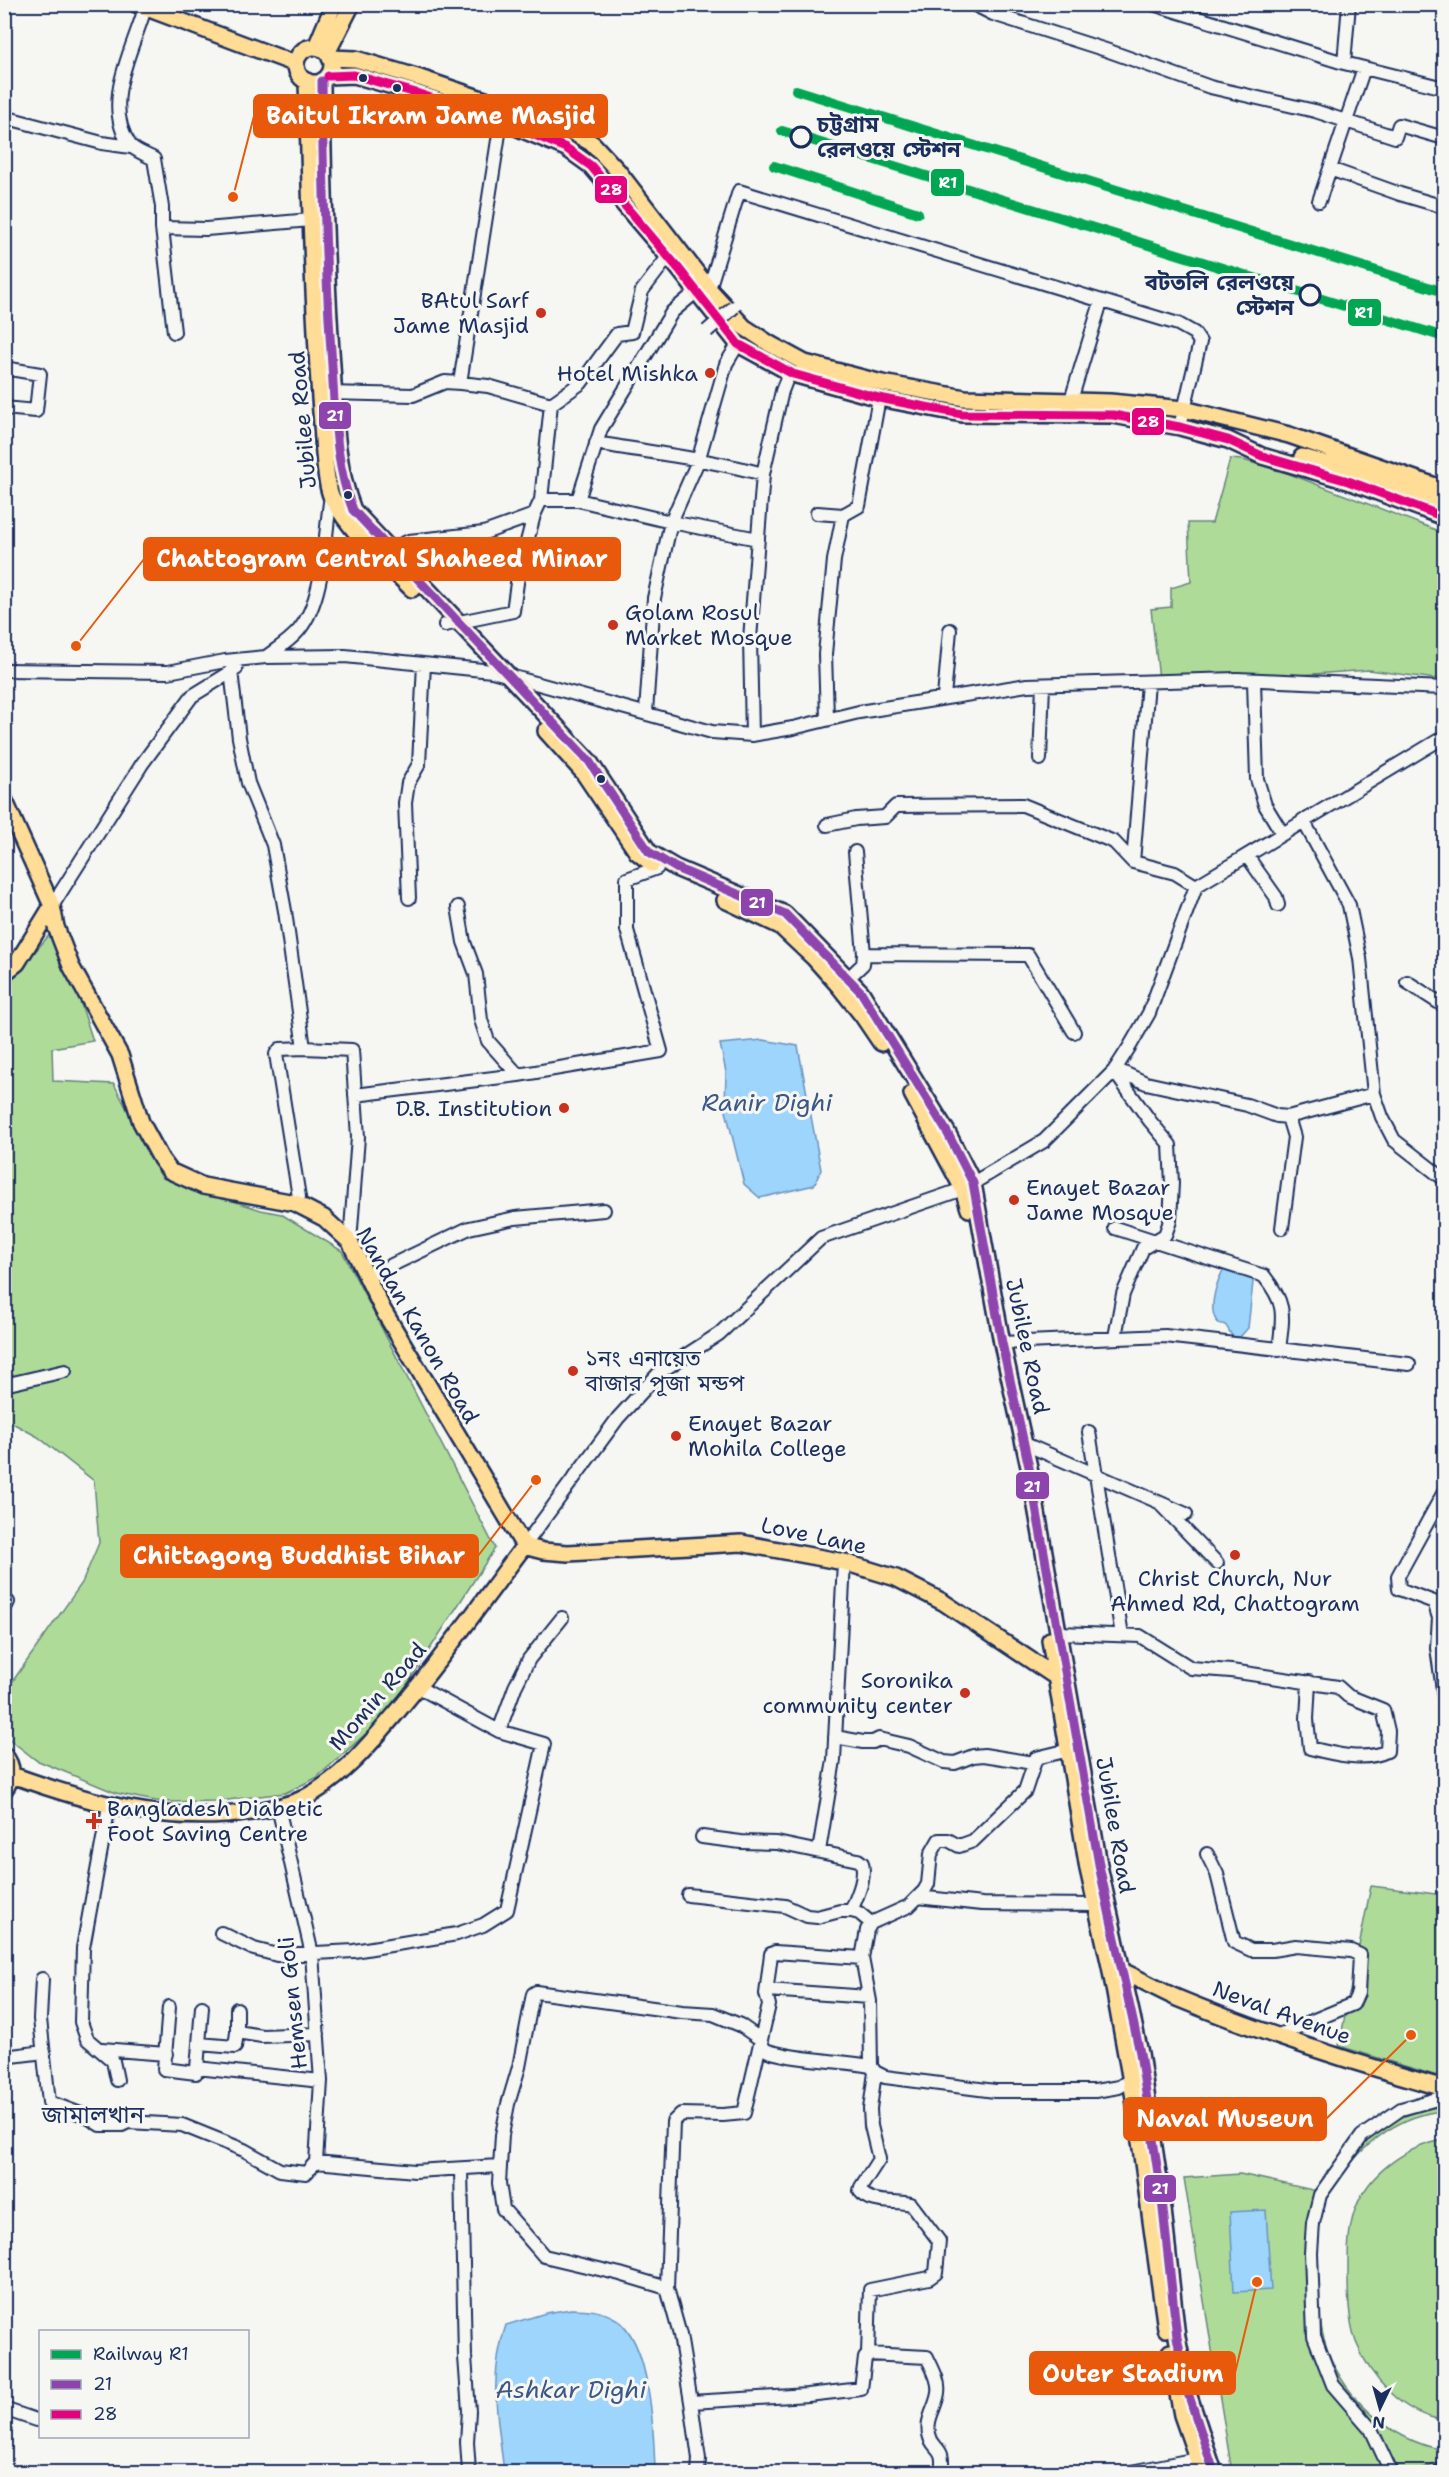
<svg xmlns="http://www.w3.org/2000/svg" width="1449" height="2477" font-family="'Shantell Sans','Noto Sans Bengali',sans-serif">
<rect width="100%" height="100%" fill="#f6f6f2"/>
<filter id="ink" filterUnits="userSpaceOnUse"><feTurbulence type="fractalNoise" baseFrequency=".0167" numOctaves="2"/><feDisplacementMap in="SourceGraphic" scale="12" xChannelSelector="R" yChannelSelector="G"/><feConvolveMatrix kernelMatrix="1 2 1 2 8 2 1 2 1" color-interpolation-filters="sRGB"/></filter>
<g filter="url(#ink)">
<path fill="#afdb99" stroke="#65857c" stroke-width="1.5" d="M1230 459 1243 460 1287 473 1444 533V680L1369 670 1299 675 1159 679 1151 609 1171 607V588L1191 582 1188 523H1212Z
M56 927 93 1041 52 1048 53 1081 114 1084 162 1178 261 1210 281 1214 342 1251 495 1548 388 1714 316 1778 285 1793 219 1801 162 1802 140 1798 116 1793 36 1760 5 1736V1692L82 1583 99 1543 94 1481 38 1437 5 1419V982L13 978Z
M1371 1886 1444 1895V2078L1339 2046Z
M1444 2106V2111C1401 2114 1365 2142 1341 2176 1337 2182 1331 2189 1328 2195 1317 2219 1318 2246 1318 2271 1319 2293 1318 2318 1324 2339 1339 2394 1388 2440 1444 2450V2460L1417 2472H1232L1184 2178 1240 2174 1326 2193C1357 2144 1383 2114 1444 2106Z
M1444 2140V2420C1403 2415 1371 2379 1356 2342 1348 2319 1348 2292 1348 2269 1348 2249 1348 2230 1355 2210 1368 2173 1407 2146 1444 2140Z"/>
<path fill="#9dd5fd" stroke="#6993bd" stroke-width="1.5" d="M763 1040 798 1046 821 1170 814 1185 760 1198 744 1184 725 1107 726 1072 720 1044Z
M1225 1268 1252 1278 1253 1282 1248 1328 1240 1337H1233C1230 1334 1228 1327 1225 1325 1220 1322 1219 1326 1216 1320 1208 1308 1217 1279 1225 1268Z
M1266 2210 1271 2290 1234 2292 1230 2212Z
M571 2309C587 2309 602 2310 616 2319 651 2341 654 2435 655 2472H504C498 2419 488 2378 506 2325L546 2313Z"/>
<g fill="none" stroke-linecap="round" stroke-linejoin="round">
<g stroke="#1b2f5e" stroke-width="16">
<path id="minor" d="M973 4 993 14 1109 51 1210 87 1315 111 1395 137 1399 125 1444 138
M1153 4 1344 63 1444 88
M145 8C133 50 101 103 130 145 135 151 147 155 154 159L162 207V228L206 229 311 220
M1344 63 1349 4
M4 117 102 143 131 147
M1330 169 1400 194 1444 207
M1319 201 1364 68
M162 228 174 332
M709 289 739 191 1178 324 1194 333 1200 342 1180 427
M4 368 40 374 36 411 4 408
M460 383 501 121
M327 393 413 395 445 382 460 383 488 386 551 404
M1071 400 1101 302
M596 443C652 453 709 459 763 474
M541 500 551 404 581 383 617 334 632 332 642 291 668 257
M578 500 601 429 672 312 697 291
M817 513 843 515 859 506 879 398
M383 552 409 541 484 533 534 515 541 500H578L671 522 758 539
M445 625 513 611 518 576 534 515
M266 657C278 648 290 641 299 630 325 598 324 537 331 496
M4 670 168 672 225 661 266 657 345 656 492 671 712 732 752 735 793 728 859 712 1027 685 1237 679 1444 688
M231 671 239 738 248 783 273 845 285 911 304 1048 352 1050 358 1137 350 1242
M1254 681 1257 779 1265 805 1282 833
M944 697 950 630
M646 712 654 598 671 522 698 461 726 364 738 344
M827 718 825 654 834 560 843 515
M752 735 750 639 763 474 782 391 789 373
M1040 759 1043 685
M1303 820 1349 905 1360 958 1374 1094 1382 1117 1394 1140 1444 1179
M827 825 856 819 885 817 896 806 1023 805 1114 842 1133 862 1175 873 1196 886
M1247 856 1276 897 1278 905
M1133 862 1148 683
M409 898 405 803 408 783 419 764 424 664
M52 906 142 764 192 696 236 669
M458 907 464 942 476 974 481 1020 488 1041 518 1075
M864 954 1028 955 1074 1032
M1407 982 1444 1006
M841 985 863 964 864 954 855 852
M1115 1069 1146 1083 1247 1105 1277 1116 1288 1117 1374 1094
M1114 1071 1150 1121 1170 1145 1172 1183 1170 1221 1165 1235 1143 1248 1123 1294 1115 1337
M355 1095 518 1075 661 1051 627 930V879L657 868
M295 1203 299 1197 276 1054 280 1049 304 1048
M1115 1228 1264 1276C1287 1305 1283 1315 1279 1350
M1282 1228 1294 1137 1288 1117
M367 1277 469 1228 515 1218 604 1210
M1002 1343 1165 1336 1409 1364
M4 1385 65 1371
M1089 1432 1122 1635
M1025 1444 1186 1514
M1444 1492 1398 1576 1399 1589 1434 1602 1439 1618 1437 1648 1444 1697
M1162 1506 1217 1563
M524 1546 618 1418 660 1372 719 1334 821 1238 963 1189 1044 1141 1114 1071 1130 1046 1149 1013 1196 886 1444 737
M4 1610 8 1602
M1059 1633 1140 1636 1191 1668 1231 1671 1338 1687 1348 1696 1383 1710 1388 1731 1387 1751C1365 1762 1333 1754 1310 1748L1307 1719 1309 1682
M499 1731 515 1687 529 1659 562 1618
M835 1737 863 1742H873L879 1739 909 1746 944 1762 955 1763 973 1756 984 1755 1033 1763
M109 1806 83 1948 81 2022 87 2039 113 2061 117 2080
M278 1807 312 1954 321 2081 316 2162
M702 1837 741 1842 777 1843 858 1860 862 1863C866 1879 857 1896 851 1911
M819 1851 834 1760 844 1562
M1207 1854 1217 1874 1234 1942 1251 1950H1272L1296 1946 1351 1951 1360 1955 1358 1993 1353 2004 1276 2036
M688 1895 785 1906 807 1916 817 1917 840 1911H851L859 1913 871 1923
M918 1897 982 1904 1096 1905
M221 1933 254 1949 277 1955 354 1951 457 1934 483 1925 507 1910 544 1744 499 1731 418 1687
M42 1979 40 2019 49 2102 86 2116 100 2125H122L128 2122 182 2125 244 2150 280 2170 306 2173 316 2162
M767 1990 869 1997
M169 2007 164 2069 196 2073 197 2068
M237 2009V2032L262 2036 318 2034
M237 2032 235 2047 199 2044 197 2068 321 2081
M199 2044 202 2007
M102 2049 166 2054
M4 2057 44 2052
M871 2066 870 2001 862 1958 867 1930 871 1923 909 1906 924 1891 928 1884 931 1854 939 1840H948L959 1846 973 1841 1025 1791 1036 1758 1069 1750
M316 2162 415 2171 499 2166
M461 2169 465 2357 469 2411 467 2442 469 2472
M667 2288 620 2274 544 2256 503 2209 499 2183 502 2135 508 2104 519 2067 533 1994 536 1992 682 2012 713 2014 740 2025 760 2039 764 2049 768 2051C802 2061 837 2060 871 2066L875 2072 885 2077 995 2091H1095L1119 2087 1130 2080
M868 2354 870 2290 929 2278 936 2273 939 2241 911 2204C895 2200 871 2205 860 2191L861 2187 879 2159 871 2126 870 2109 875 2072
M691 2402 808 2395 861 2389 865 2358 868 2354 927 2357C932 2368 940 2381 938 2393 936 2408 926 2418 929 2434 932 2451 946 2445 941 2472
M4 2409 36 2420
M698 2472 699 2459 691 2402 680 2335 667 2288 673 2122 681 2114 723 2115 744 2113 769 2005 766 1994 771 1954 775 1952 862 1958
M1132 2472 1197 2459
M1391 2472 1371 2429 1333 2385 1314 2336 1311 2253 1313 2223 1320 2195 1362 2136 1401 2109 1444 2097"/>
</g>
<g stroke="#1b2f5e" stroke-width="20">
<path id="major" d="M136 4 296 64
M316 47 334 4
M296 65a18 18 0 1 1 36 0a18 18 0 1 1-36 0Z
M327 53 352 4
M330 58 356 59 420 78 509 108 574 133 593 144 618 171 709 289 744 327 770 344 805 363 882 383 965 398 1110 402 1184 409 1289 435 1444 489
M328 76 354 75 416 93 501 121 566 148 591 166 679 269 738 344 793 374 879 398 962 414 1113 415 1180 427 1228 440 1262 456 1348 481 1444 517
M307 81C310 192 313 302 321 412 323 431 324 483 332 498 351 533 384 561 412 589
M322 81C323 176 325 270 332 365 335 413 335 465 353 510L589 761 649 852 676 868 785 914 861 992 947 1132 973 1183 1002 1343 1029 1467 1100 1870 1140 2053 1162 2200 1177 2337 1188 2393 1214 2472
M1302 457 1369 476 1444 503
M546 731 583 772 637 852 652 864
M4 799 52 906 56 927 71 966 120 1055 141 1122 161 1159 170 1171 203 1186 295 1203 324 1218 350 1242 383 1310 524 1546
M725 900 780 926 814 958 839 986 862 1015 881 1043
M4 973 17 963 52 906
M912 1094 963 1189 969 1209
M524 1546 543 1551 568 1553 741 1543 844 1562 896 1578 943 1602 1056 1677 1060 1676
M1050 1640 1088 1869 1110 1966 1134 2098 1166 2329
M4 1755C14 1767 13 1778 4 1790
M12 1775C90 1803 168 1825 251 1812 268 1809 284 1807 300 1800 339 1782 370 1744 397 1712 442 1659 482 1602 524 1546
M1115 1968C1137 1977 1156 1989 1177 1998 1264 2034 1354 2063 1444 2088
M1170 2352 1182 2415 1202 2472
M1442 2472H1444"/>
</g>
<use href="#minor" stroke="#f6f6f2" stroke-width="12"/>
<use href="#major" stroke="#ffdd96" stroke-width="15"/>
<g stroke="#1b2f5e" stroke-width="16" stroke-linecap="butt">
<path id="minor-bridge" d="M707 331 734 307"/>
</g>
<use href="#minor-bridge" stroke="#f6f6f2" stroke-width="12"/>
<g stroke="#f6f6f2" stroke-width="14">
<path id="bus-1" d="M322 81C323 176 325 270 332 365 335 413 335 465 353 510L589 761 649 852 676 868 785 914 861 992 947 1132 973 1183 1002 1343 1029 1467 1100 1870 1140 2053 1162 2200 1177 2337 1188 2393 1214 2472"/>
</g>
<g stroke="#f6f6f2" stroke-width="14">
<path id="bus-2" d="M328 76 354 75 416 93 501 121 566 148 591 166 679 269 738 344 793 374 879 398 962 414 1113 415 1180 427 1228 440 1262 456 1348 481 1444 517"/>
</g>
<use href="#bus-1" stroke="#8e44ad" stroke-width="9"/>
<use href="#bus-2" stroke="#e5007d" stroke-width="9"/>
<g stroke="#f6f6f2" stroke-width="15">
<path id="rail-1" d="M796 90 1444 292
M782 131 1444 337
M774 166 918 213"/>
</g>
<use href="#rail-1" stroke="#00a651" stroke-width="10"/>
</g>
</g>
<g fill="#1b2f5e" stroke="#f6f6f2" stroke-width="2">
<circle cx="363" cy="78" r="5"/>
<circle cx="397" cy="88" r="5"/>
<circle cx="348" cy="495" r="5"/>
<circle cx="601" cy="779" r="5"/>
</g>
<g fill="#f6f6f2" stroke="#1b2f5e" stroke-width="3">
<circle cx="801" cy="137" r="10"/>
<circle cx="1310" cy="295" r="10"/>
</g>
<g fill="#c8321e" stroke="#f6f6f2" stroke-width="2">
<circle cx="541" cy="313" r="6"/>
<circle cx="710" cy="373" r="6"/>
<circle cx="613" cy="625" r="6"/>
<circle cx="564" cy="1108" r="6"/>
<circle cx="1014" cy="1200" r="6"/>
<circle cx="573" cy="1371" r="6"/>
<circle cx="676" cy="1436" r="6"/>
<circle cx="1235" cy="1555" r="6"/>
<circle cx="965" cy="1693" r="6"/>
<path d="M91 1812h6v6h6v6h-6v6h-6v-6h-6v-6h6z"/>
</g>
<g text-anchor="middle" stroke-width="6" stroke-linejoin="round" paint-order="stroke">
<g font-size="22" font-weight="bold" fill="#1b2f5e" stroke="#f6f6f2" text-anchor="start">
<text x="817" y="132">চট্টগ্রাম<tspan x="817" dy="25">রেলওয়ে স্টেশন</tspan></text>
<text x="1294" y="290" text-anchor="end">বটতলি রেলওয়ে<tspan x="1294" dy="25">স্টেশন</tspan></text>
</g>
<g font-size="22" fill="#1b2f5e" stroke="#f6f6f2" text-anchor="start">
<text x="529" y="308" text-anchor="end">BAtul Sarf<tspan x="529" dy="25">Jame Masjid</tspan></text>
<text x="698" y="381" text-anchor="end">Hotel Mishka</text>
<text x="625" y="620">Golam Rosul<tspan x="625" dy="25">Market Mosque</tspan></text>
<text x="552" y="1116" text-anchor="end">D.B. Institution</text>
<text x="1026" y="1195">Enayet Bazar<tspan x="1026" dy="25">Jame Mosque</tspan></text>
<text x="585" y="1366">১নং এনায়েত<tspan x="585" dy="25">বাজার পূজা মন্ডপ</tspan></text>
<text x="688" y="1431">Enayet Bazar<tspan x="688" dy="25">Mohila College</tspan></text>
<text x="1235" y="1586" text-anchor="middle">Christ Church, Nur<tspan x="1235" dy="25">Ahmed Rd, Chattogram</tspan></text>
<text x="953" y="1688" text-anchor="end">Soronika<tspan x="953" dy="25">community center</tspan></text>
<text x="107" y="1816">Bangladesh Diabetic<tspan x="107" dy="25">Foot Saving Centre</tspan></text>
</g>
<g font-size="22" fill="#1b2f5e" stroke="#f6f6f2">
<text transform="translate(302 420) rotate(-95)" y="8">Jubilee Road</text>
<text transform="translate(418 1325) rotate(60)" y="8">Nandan Kanon Road</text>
<text transform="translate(1028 1346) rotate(78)" y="8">Jubilee Road</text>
<text transform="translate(814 1535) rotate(12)" y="8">Love Lane</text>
<text transform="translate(377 1696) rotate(-49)" y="8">Momin Road</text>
<text transform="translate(1116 1825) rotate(80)" y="8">Jubilee Road</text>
<text transform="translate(292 2003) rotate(-96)" y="8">Hemsen Goli</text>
<text transform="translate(1282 2012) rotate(20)" y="8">Neval Avenue</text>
</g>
<g font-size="24" font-style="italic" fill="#3c5886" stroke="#f6f6f2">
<text x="767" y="1111">Ranir Dighi</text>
<text x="571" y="2398">Ashkar Dighi</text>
</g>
<g font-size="24" fill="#1b2f5e" stroke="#f6f6f2">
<text x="93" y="2123">জামালখান</text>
</g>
</g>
<path fill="none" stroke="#e8590c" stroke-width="2" d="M233 197L254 116M76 646L144 559M536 1480L478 1556M1411 2035L1326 2119M1257 2282L1235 2373"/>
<g fill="#e8590c" stroke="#f6f6f2" stroke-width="2">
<circle cx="233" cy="197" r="6"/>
<circle cx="76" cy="646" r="6"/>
<circle cx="536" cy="1480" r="6"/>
<circle cx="1411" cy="2035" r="6"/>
<circle cx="1257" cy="2282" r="6"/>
</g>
<g fill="#e8590c" stroke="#e8590c" stroke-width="2">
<rect x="254" y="95" width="353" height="42" rx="6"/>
<rect x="144" y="538" width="476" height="42" rx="6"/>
<rect x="121" y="1535" width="357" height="42" rx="6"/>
<rect x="1124" y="2098" width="202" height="42" rx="6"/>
<rect x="1030" y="2352" width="205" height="42" rx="6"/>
</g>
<g font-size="24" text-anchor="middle" font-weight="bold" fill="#fff">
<text x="431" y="124">Baitul Ikram Jame Masjid</text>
<text x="382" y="567">Chattogram Central Shaheed Minar</text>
<text x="299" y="1564">Chittagong Buddhist Bihar</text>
<text x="1225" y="2127">Naval Museun</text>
<text x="1133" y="2382">Outer Stadium</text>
</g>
<g stroke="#f6f6f2" stroke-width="2">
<rect x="930" y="168" width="35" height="29" rx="6" fill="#00a651"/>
<rect x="594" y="175" width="34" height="29" rx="6" fill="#e5007d"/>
<rect x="1347" y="298" width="35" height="29" rx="6" fill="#00a651"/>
<rect x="318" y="401" width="34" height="29" rx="6" fill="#8e44ad"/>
<rect x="1131" y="407" width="34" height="29" rx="6" fill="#e5007d"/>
<rect x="740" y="888" width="34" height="29" rx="6" fill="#8e44ad"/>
<rect x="1015" y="1471" width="35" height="29" rx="6" fill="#8e44ad"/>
<rect x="1143" y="2174" width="34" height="29" rx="6" fill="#8e44ad"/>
</g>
<g font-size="16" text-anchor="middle" font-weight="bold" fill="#fff">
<text x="948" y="188">R1</text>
<text x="611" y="195">28</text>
<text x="1364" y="318">R1</text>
<text x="335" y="421">21</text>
<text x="1148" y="427">28</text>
<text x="757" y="908">21</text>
<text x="1032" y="1492">21</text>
<text x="1160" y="2194">21</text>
</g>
<rect width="1449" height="2477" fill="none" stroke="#f6f6f2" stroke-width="24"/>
<rect x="12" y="12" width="1425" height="2453" fill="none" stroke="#1b2f5e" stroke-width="2" filter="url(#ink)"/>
<rect x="39" y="2330" width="210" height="108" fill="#f6f6f2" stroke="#9ea6b7" stroke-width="1.5"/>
<rect x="51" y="2350" width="30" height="9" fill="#00a651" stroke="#9ea6b7" stroke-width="1.5"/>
<text x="93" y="2360" font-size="18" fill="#1b2f5e">Railway R1</text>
<rect x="51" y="2380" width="30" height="9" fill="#8e44ad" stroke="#9ea6b7" stroke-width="1.5"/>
<text x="93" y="2390" font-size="18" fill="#1b2f5e">21</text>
<rect x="51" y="2410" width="30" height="9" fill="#e5007d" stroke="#9ea6b7" stroke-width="1.5"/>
<text x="93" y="2420" font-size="18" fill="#1b2f5e">28</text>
<g transform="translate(1380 2408) rotate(185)" stroke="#f6f6f2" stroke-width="4.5" paint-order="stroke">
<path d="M0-4.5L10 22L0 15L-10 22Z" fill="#1b2f5e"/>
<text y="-9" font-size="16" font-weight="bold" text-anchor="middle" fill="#1b2f5e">N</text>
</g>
</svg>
